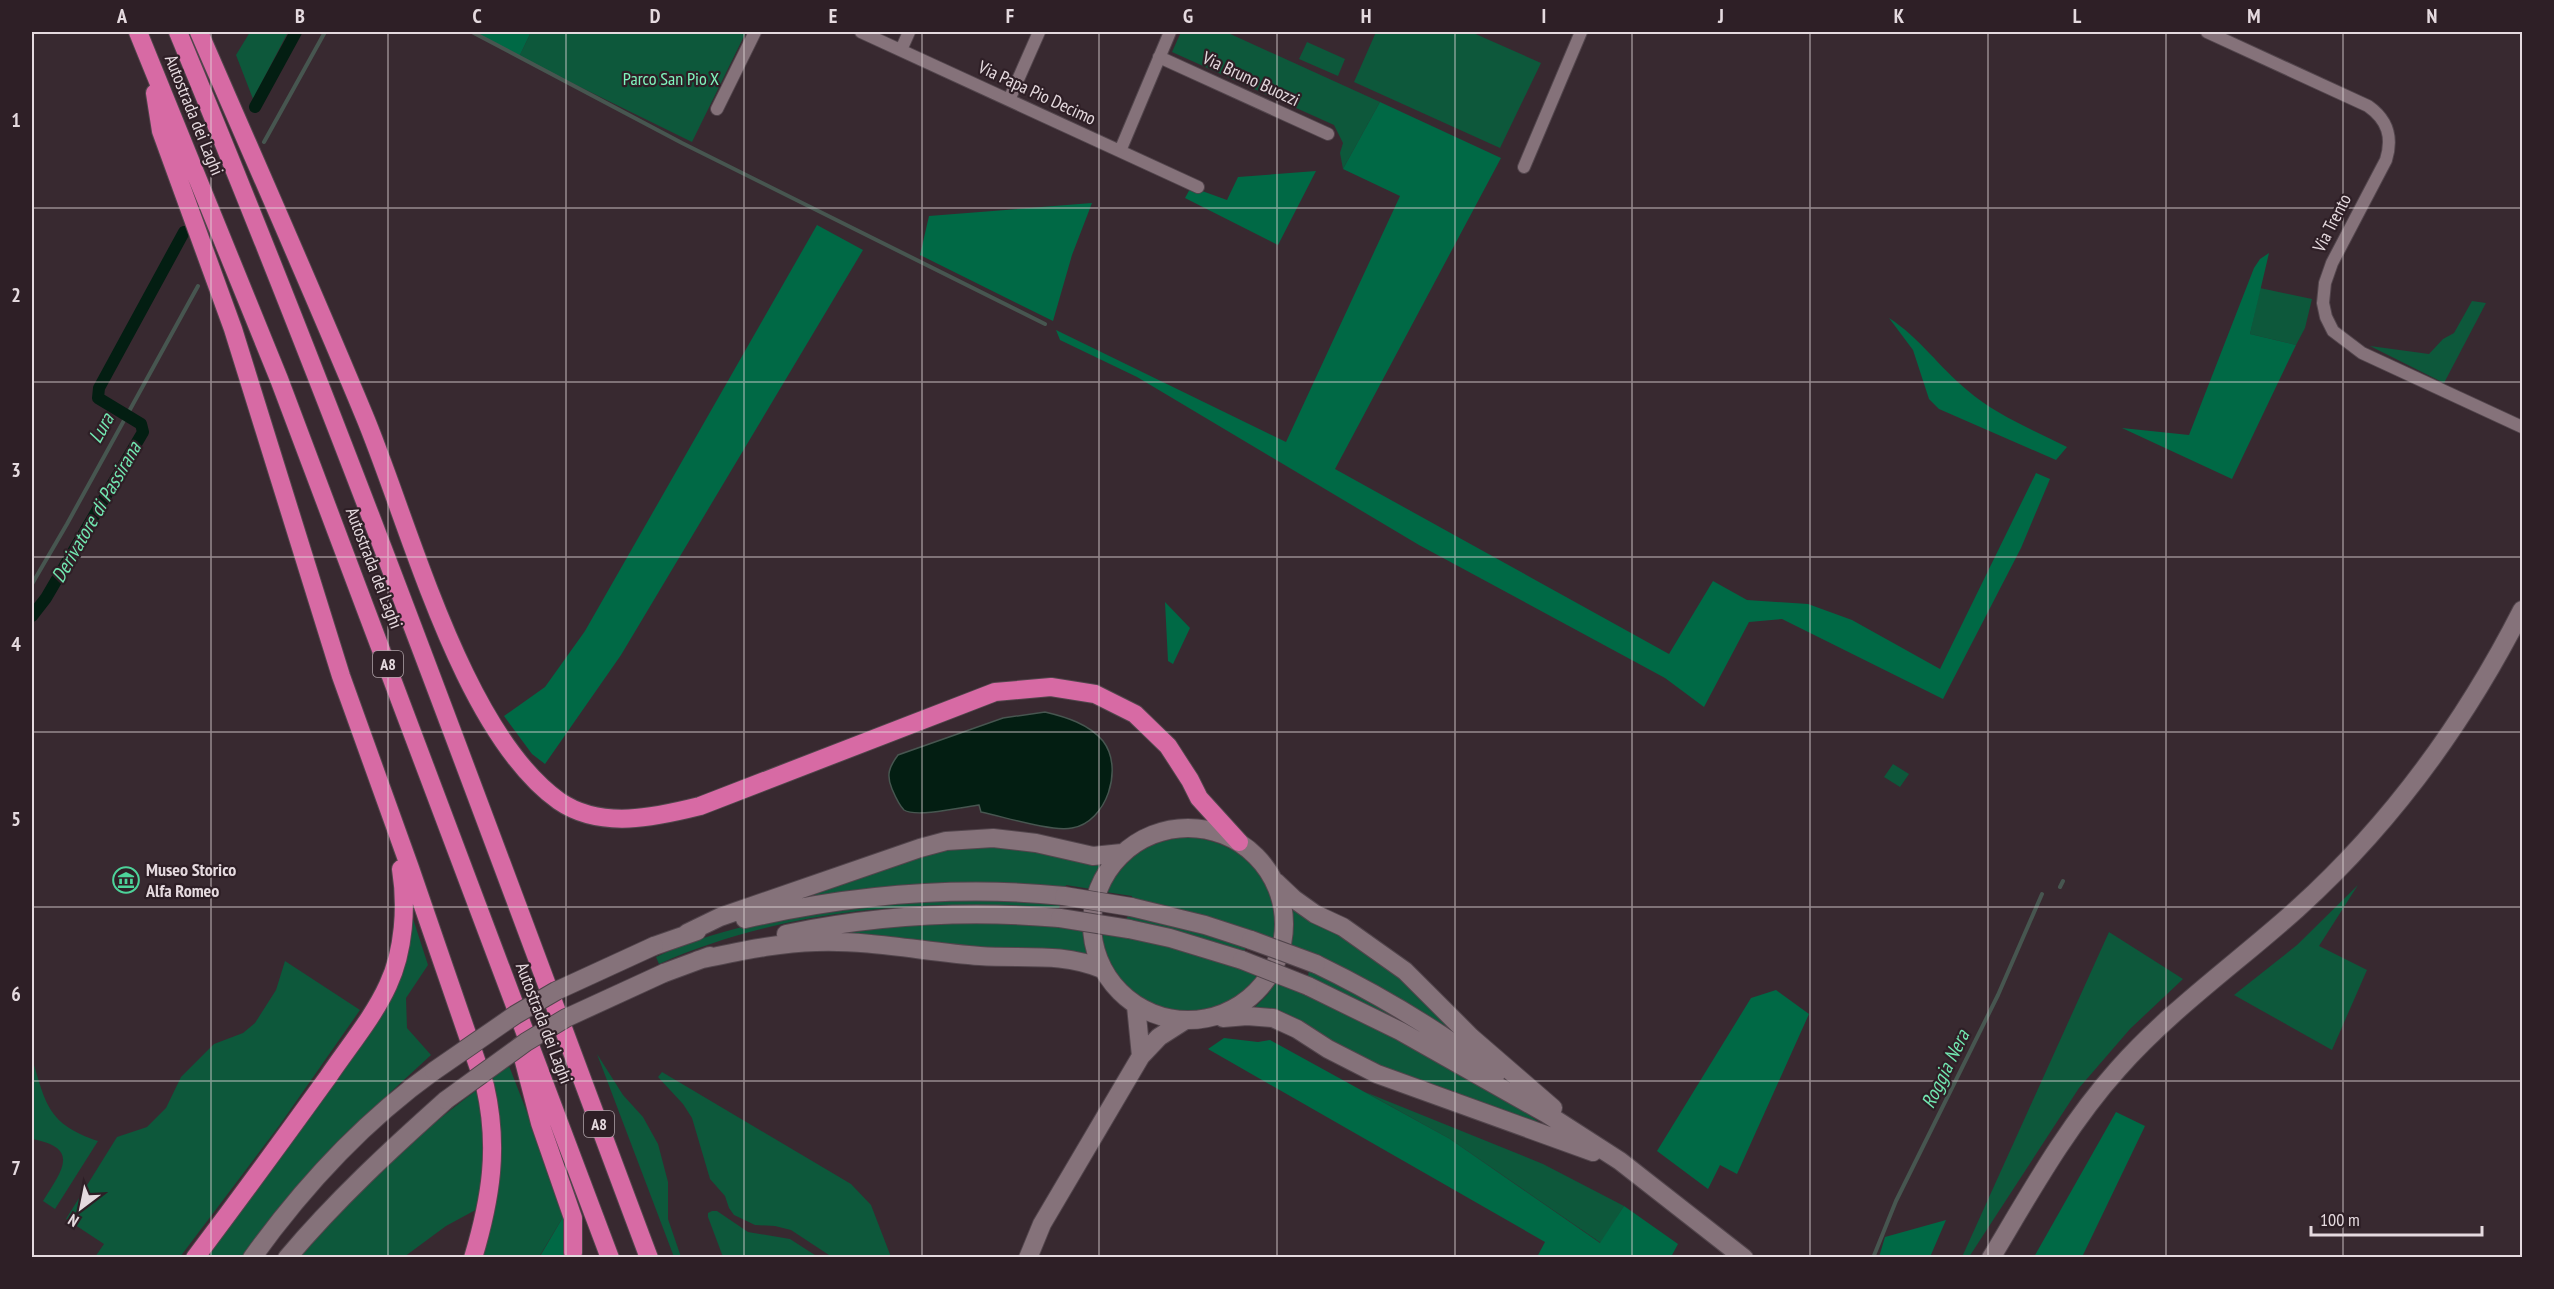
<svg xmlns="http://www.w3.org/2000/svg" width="2554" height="1289" font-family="'PT Sans Narrow',sans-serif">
<rect width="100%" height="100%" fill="#382930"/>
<path fill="#0d583b" d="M250 32H288L253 99 236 55Z
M531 32H746L692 142 519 57Z
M1181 32H1226L1380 102 1343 169 1340 153 1343 143 1334 125 1172 52Z
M1376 32H1471L1541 63 1500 148 1354 82Z
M1307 42 1345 59 1338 76 1299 59Z
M2260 288 2312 299 2305 328 2296 345 2250 334Z
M2472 301 2486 303 2444 383 2370 346 2429 354 2443 339 2454 333Z
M1893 764 1909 774 1900 787 1884 777Z
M1184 837C1243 839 1282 882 1276 942L1195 913 1132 899V896L1106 892C1126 858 1144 843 1184 837Z
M999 846 1046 853 1078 862 1104 864 1091 889 1066 885 1065 889C974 882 897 881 806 898L801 897 918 856 954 849Z
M2358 885 2319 946 2367 970 2332 1050 2234 995 2297 945Z
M406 897 428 965 406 998 407 1028 431 1055 343 1136 262 1229 242 1257 201 1258 380 1011Z
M935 897 1061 902 1058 911C926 896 781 910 659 964L656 957C743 916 841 910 935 897Z
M1293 907 1385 962 1459 1037 1290 947 1293 925 1290 908Z
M1129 912 1246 944 1244 953 1214 942 1126 921Z
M912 920 1061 925V928L1085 932 1089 959 818 932Z
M2109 932 2183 979 2130 1029 2079 1088 1969 1257H1962Z
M1098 934 1126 938 1127 935 1146 938 1262 975C1224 1029 1150 1026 1113 972 1106 961 1099 947 1098 934Z
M285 961 360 1010 279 1126 180 1257H95L104 1244 66 1219 117 1137 147 1127 166 1108 181 1077 214 1044 243 1033 255 1023 276 990Z
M1309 968 1362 992 1438 1045 1376 1009 1308 978Z
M1276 980 1345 1006 1519 1108 1549 1129 1431 1089 1253 1009 1268 994Z
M597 1054 623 1095 643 1117 658 1144 668 1182V1219L681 1257H674Z
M32 1058C46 1105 48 1124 98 1141L55 1209 43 1201C62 1170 81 1148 32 1139Z
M509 1066 566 1212 539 1257 480 1258 490 1080Z
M662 1072 851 1184 871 1205 891 1257H832L791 1230 775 1226 755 1225 734 1215 729 1208 725 1196 710 1179 692 1118 683 1104 658 1077Z
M478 1089 487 1134 481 1207 446 1226 404 1257 299 1258C353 1192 411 1139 478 1089Z
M1365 1092 1543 1164 1624 1206 1601 1243 1450 1139Z
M712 1211H717L748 1232 790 1239 818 1257H723L708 1217V1213Z"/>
<path fill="#006945" d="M475 32H526L530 34 519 57Z
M1380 102 1501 158 1335 469 1669 654 1713 581 1747 600 1808 604 1852 620 1940 669 2036 473 2050 479 2021 548 1943 699 1782 619 1749 622 1704 707 1665 678 1419 545 1137 377 1060 340 1056 330 1286 442 1400 196 1343 169Z
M1316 171 1278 245 1185 198 1191 187 1227 200 1238 177Z
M1092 203 1072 255 1053 321 920 255 929 216Z
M817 225 863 250 621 655 545 764 532 754 504 716 545 687 585 631Z
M2269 253 2250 334 2296 345 2232 479 2122 428 2189 435 2254 268 2260 259Z
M1889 318C1920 338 1939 367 1967 390 1996 415 2033 430 2067 447L2056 460 1939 409 1929 399 1913 350Z
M1165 602 1190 628 1173 664 1168 661Z
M1776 990 1809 1014 1737 1174 1720 1165 1708 1189 1657 1151 1751 998Z
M1224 1038 1258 1042 1270 1040 1450 1139 1600 1243 1624 1206 1678 1244 1671 1257H1537L1545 1242 1208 1049Z
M2116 1112 2145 1126 2082 1257H2034Z
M566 1212 569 1240 564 1257 539 1258Z
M1946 1220 1930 1257H1879L1885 1237Z"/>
<path fill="#031e12" stroke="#475650" stroke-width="1.5" d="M1045 712C1066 717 1089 724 1103 741 1124 768 1107 822 1072 828 1051 832 1005 817 981 812L979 805C964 807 916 818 904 810 899 805 895 796 892 789 886 775 889 767 898 755L1003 718Z"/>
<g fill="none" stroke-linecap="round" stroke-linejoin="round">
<path stroke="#475650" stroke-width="4" d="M472 32 682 143 1045 324
M264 142 325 32
M32 584 67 524 198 286
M2060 887 2063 881
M1873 1258 1896 1201 1998 995 2042 894"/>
<path stroke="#031e12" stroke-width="12" d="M255 107 296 32
M32 616 46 598 143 432 141 424 98 398 99 388 184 232"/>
<g stroke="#52454c" stroke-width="14">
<path id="minor" d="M861 32 1198 187
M2207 32 2368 106C2388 120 2393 137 2386 160L2332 263 2325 283 2323 303 2326 317 2333 331 2362 353 2522 427
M901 50 909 32
M1159 57 1328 134
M1009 100 1039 32
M717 109 755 32
M1120 151 1170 32
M1524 167 1581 32"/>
</g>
<g stroke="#52454c" stroke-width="20">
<path id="secondary" d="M1092 924a96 96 0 1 1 192 0a96 96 0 1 1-192 0Z
M1276 882 1294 899 1315 914 1343 927 1405 971 1471 1037 1553 1108
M1131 907 1205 925 1251 940
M745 919C850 895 957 885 1064 896
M1129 929 1170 938 1242 960
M687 933 720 917 920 848 946 841 993 838 1036 843 1093 856 1122 853
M786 934C877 915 968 910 1060 918
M654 946 697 931
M698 960C738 952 776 943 816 942 871 940 925 952 980 956 1023 959 1062 952 1102 969
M1316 964C1380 995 1440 1031 1496 1074
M664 973 710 956
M1308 986 1400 1031 1547 1114 1620 1161 1744 1258
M1136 1006 1141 1056
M1223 1018 1247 1016 1273 1018 1297 1029 1328 1049 1377 1074 1593 1152
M252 1258C303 1187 363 1122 434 1071
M287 1258C336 1200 390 1150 446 1100
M1028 1258 1042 1224 1141 1056 1159 1037 1184 1021
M1991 1258C2030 1193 2067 1126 2118 1069 2170 1010 2238 962 2297 909 2391 824 2465 722 2522 610"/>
</g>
<g stroke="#52454c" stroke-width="20">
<path id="motorway" d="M138 32 279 379 610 1258
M178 32C346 436 495 848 649 1258
M199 32C254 159 311 287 364 415 410 525 462 732 559 801 601 830 656 817 700 806L995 692 1051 687 1095 694 1135 714 1168 746 1190 780 1199 798 1239 842
M155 93 161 131 233 329 341 676 410 868 485 1086C499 1147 491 1198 473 1258
M520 1046 540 1123 573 1218V1253
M195 1258C240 1198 284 1138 328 1077 348 1047 373 1018 388 985 404 951 407 906 401 869"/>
</g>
<use href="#minor" stroke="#85727a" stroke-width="12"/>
<use href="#secondary" stroke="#85727a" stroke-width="18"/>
<use href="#motorway" stroke="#d76aa4" stroke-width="18"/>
<g stroke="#52454c" stroke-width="20" stroke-linecap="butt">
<path id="secondary-bridge" d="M1064 896 1131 907
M1060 918 1129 929
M1251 940 1316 964
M1242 960 1308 986
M434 1071 515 1015 556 991 654 946
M446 1100 526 1042 566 1018 664 973"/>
</g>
<use href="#secondary-bridge" stroke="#85727a" stroke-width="18"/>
</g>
<path fill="none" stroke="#e5dadf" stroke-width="1.5" stroke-opacity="0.55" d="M211 32V1258M388 32V1258M566 32V1258M744 32V1258M922 32V1258M1099 32V1258M1277 32V1258M1455 32V1258M1632 32V1258M1810 32V1258M1988 32V1258M2166 32V1258M2343 32V1258M32 208H2522M32 382H2522M32 557H2522M32 732H2522M32 907H2522M32 1081H2522"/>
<defs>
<g id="museum-ring" transform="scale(1.35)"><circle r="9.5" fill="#2e1f26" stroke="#4dd39a" stroke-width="1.5"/><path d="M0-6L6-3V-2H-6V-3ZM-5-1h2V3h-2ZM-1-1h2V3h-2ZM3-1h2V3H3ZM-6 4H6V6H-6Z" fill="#4dd39a"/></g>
</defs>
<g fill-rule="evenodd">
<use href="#museum-ring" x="126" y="880"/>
</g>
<g text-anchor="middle" stroke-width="4.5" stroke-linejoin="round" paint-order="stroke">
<g fill="#2e1f26" stroke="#aea2a8" stroke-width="1.5">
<rect x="373" y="651" width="30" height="26" rx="4.5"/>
<rect x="584" y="1111" width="30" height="26" rx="4.5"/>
</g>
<g font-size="16" font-weight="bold" fill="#e5dadf">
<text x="388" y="670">A8</text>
<text x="599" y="1130">A8</text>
</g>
<g font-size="18" fill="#80f5be" stroke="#2e1f26">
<text x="671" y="85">Parco San Pio X</text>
</g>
<g font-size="18" fill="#e5dadf" stroke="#2e1f26">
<text transform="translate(1251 79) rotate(25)" y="6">Via Bruno Buozzi</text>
<text transform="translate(1037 93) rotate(25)" y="6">Via Papa Pio Decimo</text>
<text transform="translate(194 115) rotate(68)" y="6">Autostrada dei Laghi</text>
<text transform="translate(2332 223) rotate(-63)" y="6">Via Trento</text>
<text transform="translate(374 568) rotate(69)" y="6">Autostrada dei Laghi</text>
<text transform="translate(544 1023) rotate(69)" y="6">Autostrada dei Laghi</text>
</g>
<g font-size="18" font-weight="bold" fill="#e5dadf" stroke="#2e1f26" text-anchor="start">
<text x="146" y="876">Museo Storico<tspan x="146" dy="21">Alfa Romeo</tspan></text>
</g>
<g font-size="20" font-style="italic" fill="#72e7b1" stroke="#2e1f26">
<text transform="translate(101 428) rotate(-61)" y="7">Lura</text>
<text transform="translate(96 512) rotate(-60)" y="7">Derivatore di Passirana</text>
<text transform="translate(1945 1069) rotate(-64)" y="7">Roggia Nera</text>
</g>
</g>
<rect width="2554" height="1289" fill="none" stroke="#2e1f26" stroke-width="66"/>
<g transform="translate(81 1208) rotate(212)" stroke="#2e1f26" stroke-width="4.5" paint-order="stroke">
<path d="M0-4.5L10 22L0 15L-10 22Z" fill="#e5dadf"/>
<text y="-9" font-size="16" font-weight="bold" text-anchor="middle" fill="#e5dadf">N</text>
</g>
<path d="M2311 1226v9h171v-9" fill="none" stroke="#e5dadf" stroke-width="3"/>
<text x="2320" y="1226" font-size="18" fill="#e5dadf" stroke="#2e1f26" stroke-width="4.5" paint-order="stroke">100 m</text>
<rect x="33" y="33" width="2488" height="1223" fill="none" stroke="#e5dadf" stroke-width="2"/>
<g font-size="20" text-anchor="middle" font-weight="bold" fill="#e5dadf">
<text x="122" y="23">A</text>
<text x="300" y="23">B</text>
<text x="477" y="23">C</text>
<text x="655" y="23">D</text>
<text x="833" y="23">E</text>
<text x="1010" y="23">F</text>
<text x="1188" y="23">G</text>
<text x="1366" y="23">H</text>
<text x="1544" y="23">I</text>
<text x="1721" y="23">J</text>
<text x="1899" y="23">K</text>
<text x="2077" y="23">L</text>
<text x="2254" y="23">M</text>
<text x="2432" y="23">N</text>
<text x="16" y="127">1</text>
<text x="16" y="302">2</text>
<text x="16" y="477">3</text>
<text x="16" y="651">4</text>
<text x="16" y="826">5</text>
<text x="16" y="1001">6</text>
<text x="16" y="1175">7</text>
</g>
</svg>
